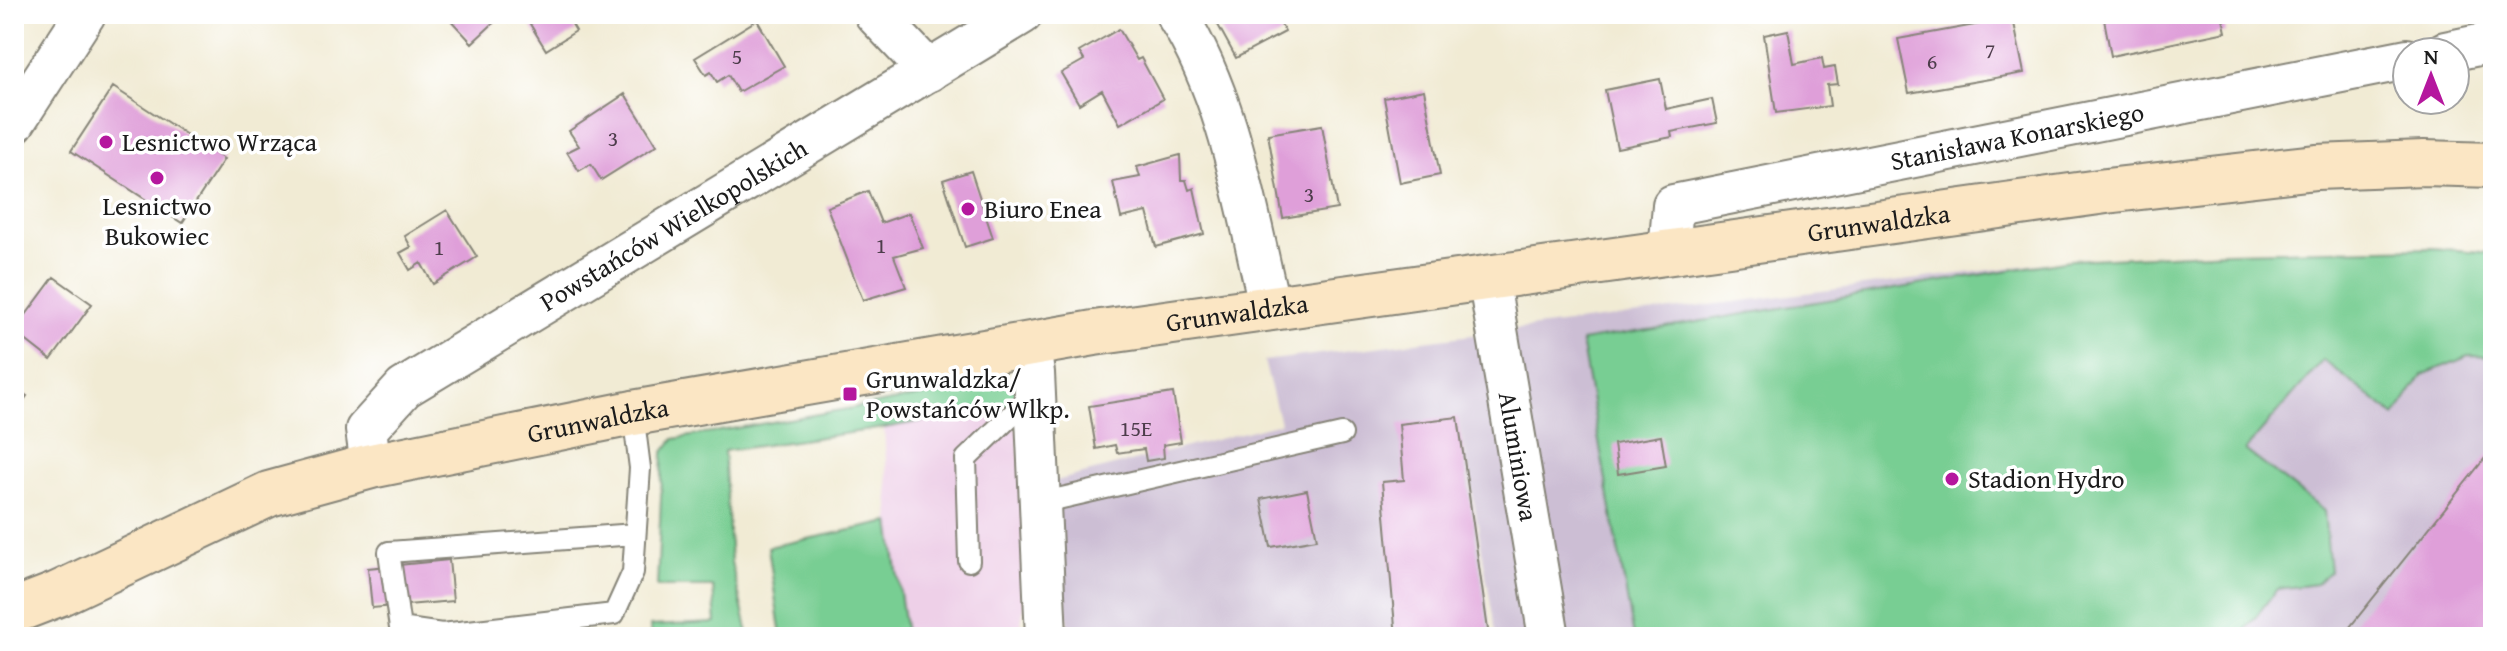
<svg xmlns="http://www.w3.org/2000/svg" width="2507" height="651" font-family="'Gentium Book Plus',serif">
<rect width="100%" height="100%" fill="#fff"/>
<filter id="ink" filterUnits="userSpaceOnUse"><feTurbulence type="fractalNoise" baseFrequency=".0125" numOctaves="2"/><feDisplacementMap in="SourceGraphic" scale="16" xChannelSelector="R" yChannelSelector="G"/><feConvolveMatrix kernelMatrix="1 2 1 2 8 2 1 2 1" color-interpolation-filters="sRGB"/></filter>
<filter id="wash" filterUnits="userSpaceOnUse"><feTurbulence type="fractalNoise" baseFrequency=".006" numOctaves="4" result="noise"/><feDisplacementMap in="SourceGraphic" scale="32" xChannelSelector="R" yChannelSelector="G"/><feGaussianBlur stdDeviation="1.8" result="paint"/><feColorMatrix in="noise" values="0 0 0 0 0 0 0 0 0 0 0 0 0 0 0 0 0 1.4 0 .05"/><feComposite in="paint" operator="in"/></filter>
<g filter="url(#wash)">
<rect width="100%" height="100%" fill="#f1ebd4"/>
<path fill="#eed0e8" d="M1005 405 1018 433 1023 512 1024 604 1019 637H875L906 634 890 522 884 428Z"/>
<path fill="#ccbed4" d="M2433 248 2493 253V637H1496L1460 416 1492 637H1070L1052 482 1280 423 1264 361 2070 260 2228 252Z"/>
<path fill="#78ce93" stroke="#4a7558" stroke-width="2" d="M2433 248 2493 253V357L2469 356 2422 375 2395 416 2323 360 2245 450 2324 511 2330 571 2316 584 2277 589 2240 637H1634L1581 341 2070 260 2228 252Z
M1008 381 1020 398 1014 404 884 428 724 451 731 562 749 637H651L650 626 716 623 713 587H657L663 453 674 439Z
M890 522 906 634 781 637 768 547Z"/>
<g id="blocks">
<path fill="#df9fd9" d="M445 14H499L501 16 472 43Z
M545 14H566L576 31 546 50 530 24Z
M1212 14H1275L1285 32 1236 58Z
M2103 14H2222L2226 32 2111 56Z
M2013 18 2024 73 1909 93 1898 39Z
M757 20 784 66 738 92 728 75 717 82 711 72 706 75 695 58Z
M1119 29 1137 60 1141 58 1163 99 1120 124 1102 90 1079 104 1061 73 1084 60 1079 52Z
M1788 30 1794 64 1822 58 1824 69 1835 67 1838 84 1827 85 1830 106 1776 113 1764 35Z
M1660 79 1666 109 1712 99 1717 123 1671 132 1672 137 1617 148 1605 90Z
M113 87 224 159 182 223 71 151Z
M1424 90 1440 175 1400 183 1384 98Z
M625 94 657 145 601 180 591 164 579 171 567 152 579 146 569 131Z
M1322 125 1337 209 1283 218 1268 134Z
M1180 155 1181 180H1186L1189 190 1194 188 1204 234 1156 247 1147 212 1121 218 1113 182 1140 177 1137 167Z
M971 171 993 238 965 247 943 180Z
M868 191 881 223 909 213 923 248 894 256 906 287 863 300 827 207Z
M447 210 477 257 433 284 421 263 410 270 400 253 411 247 405 236Z
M54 277 92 304 51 360 14 331Z
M14 387 27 396 14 414Z
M1173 393 1181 442 1163 445 1164 458 1146 461 1144 449 1117 453 1115 445 1096 449 1089 406Z
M1458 417 1489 637H1396L1382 482 1404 480 1399 424Z
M1661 436 1666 466 1618 474 1614 444Z
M2493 448V637H2342Z
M1307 490 1317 539 1271 547 1261 499Z
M449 560 453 601 372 608 368 568Z"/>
</g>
</g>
<g filter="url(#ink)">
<use href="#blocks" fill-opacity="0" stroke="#868478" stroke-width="2"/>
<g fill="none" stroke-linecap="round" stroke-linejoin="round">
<g stroke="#868478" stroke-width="24">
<path id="service" d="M633 413 640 468 633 572 614 614 442 634 400 628 389 552 635 534
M1040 503 1342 434
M969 561 966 459 1021 406H1036"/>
</g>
<g stroke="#868478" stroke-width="44">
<g id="minor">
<path d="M875 14 929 71"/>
<path d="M1176 14C1231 101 1246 208 1270 308"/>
<path d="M2445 52 2493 42"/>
<path d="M14 123 85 14"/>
<path id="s1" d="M1669 252 1673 205 2407 59"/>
<path id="s2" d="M1488 277 1549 637"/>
<path d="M1029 344 1034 373 1046 637"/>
<path id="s3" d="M371 466 366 430 404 388 1022 14"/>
</g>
</g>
<g stroke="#868478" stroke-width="48">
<g id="secondary">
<path id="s4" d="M14 611 58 594 269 494 371 466 633 413 1094 333 2106 191 2316 167 2424 163 2493 165"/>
</g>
</g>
<use href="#service" stroke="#fff" stroke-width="20"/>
<use href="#minor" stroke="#fff" stroke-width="40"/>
<use href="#secondary" stroke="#fbe6c4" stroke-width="44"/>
</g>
</g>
<g fill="#b5179e" stroke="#fff" stroke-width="3">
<circle cx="106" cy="142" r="8"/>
<circle cx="157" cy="178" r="8"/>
<circle cx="968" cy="209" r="8"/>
<rect x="842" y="386" width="16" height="16" rx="4"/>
<circle cx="1952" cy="479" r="8"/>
</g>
<g text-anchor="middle" stroke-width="7" stroke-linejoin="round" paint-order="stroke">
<g font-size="22" fill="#4d3d4b">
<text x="1990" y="58">7</text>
<text x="737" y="64">5</text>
<text x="1932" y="69">6</text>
<text x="613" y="146">3</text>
<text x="1309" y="202">3</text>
<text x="881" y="253">1</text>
<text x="439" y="255">1</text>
<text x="1136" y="436">15E</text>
</g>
<g font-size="26" fill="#1c1c1c" stroke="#fff">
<text dy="9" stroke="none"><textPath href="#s1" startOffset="398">Stanisława Konarskiego</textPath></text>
<text dy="9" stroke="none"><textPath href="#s4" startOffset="1914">Grunwaldzka</textPath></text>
<text dy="9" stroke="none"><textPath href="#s3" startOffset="408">Powstańców Wielkopolskich</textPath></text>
<text dy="9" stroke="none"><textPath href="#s4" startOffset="1266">Grunwaldzka</textPath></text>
<text dy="9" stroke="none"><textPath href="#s4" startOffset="618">Grunwaldzka</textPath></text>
<text dy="9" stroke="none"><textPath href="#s2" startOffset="182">Aluminiowa</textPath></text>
</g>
<g font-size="26" fill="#1c1c1c" stroke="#fff" text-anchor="start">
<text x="122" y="151">Lesnictwo Wrząca</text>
<text x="157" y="215" text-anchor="middle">Lesnictwo<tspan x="157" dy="30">Bukowiec</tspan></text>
<text x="984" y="218">Biuro Enea</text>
<text x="866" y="388">Grunwaldzka/<tspan x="866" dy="30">Powstańców Wlkp.</tspan></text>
<text x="1968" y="488">Stadion Hydro</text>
</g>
</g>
<rect width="2507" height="651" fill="none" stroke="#fff" stroke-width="48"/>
<g transform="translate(2431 76)"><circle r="38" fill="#ffffff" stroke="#a4a4a4" stroke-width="2"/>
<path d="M0-6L14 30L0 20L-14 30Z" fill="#b5179e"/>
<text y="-12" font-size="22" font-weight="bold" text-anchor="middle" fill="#1c1c1c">N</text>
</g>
</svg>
